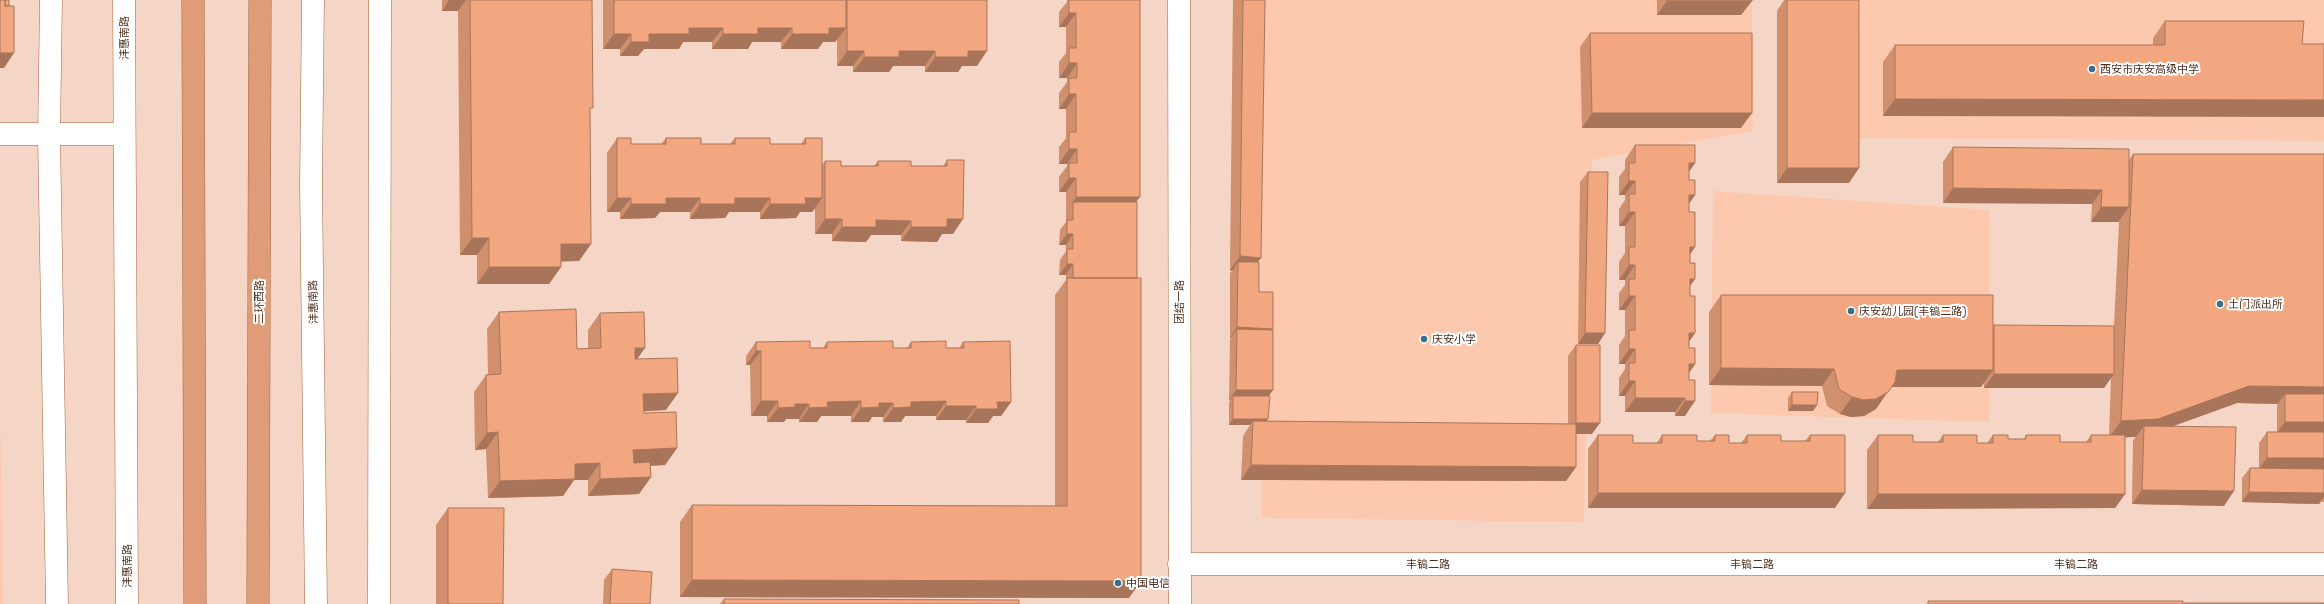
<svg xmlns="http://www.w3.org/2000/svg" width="2324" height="604" font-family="'Space Grotesk','Noto Sans SC',sans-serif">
<rect width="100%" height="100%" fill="#f5d5c5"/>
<path fill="#fcc9af" d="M1259 0H1752L1753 131 1592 160 1584 522 1262 518Z
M1860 0H2324V141L1859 138Z
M1713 191 1989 210V422L1711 413Z
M0 405 3 604H0Z"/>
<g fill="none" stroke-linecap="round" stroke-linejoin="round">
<g stroke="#a9643e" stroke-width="23">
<path id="minor" d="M0 134H124
M1179 564H2324"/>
</g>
<g stroke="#a9643e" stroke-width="23">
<path id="tertiary" d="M1179 0 1180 604"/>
</g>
<g stroke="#a9643e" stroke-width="23">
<path id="secondary" d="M51 0 49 136 57 604
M124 0 127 604
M313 0 311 184 316 604
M379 604 380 0"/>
</g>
<g stroke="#a66643" stroke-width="23">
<path id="trunk" d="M193 0 195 604"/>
</g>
<use href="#minor" stroke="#fff" stroke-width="22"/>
<use href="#tertiary" stroke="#fff" stroke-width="22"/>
<use href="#secondary" stroke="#fff" stroke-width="22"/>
<use href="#trunk" stroke="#de9c78" stroke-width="22"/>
<g stroke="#a66643" stroke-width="23" stroke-linecap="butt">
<path id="trunk-bridge" d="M258 604 260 0"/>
</g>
<use href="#trunk-bridge" stroke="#de9c78" stroke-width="22"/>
</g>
<path fill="#d0906e" d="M442 0H592L590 111 591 244 579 261H561V267L549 284H477V255H460L458 11H442Z
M603 0H987L977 66H962L958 72H925V66H893L889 72H853V66H837V40L835 42H823L818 49H781V42H752L748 49H712V42H683L679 49H644L638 56H620V49H603Z
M1067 0H1140L1129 598 680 597V522L692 505 1055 506V295L1066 280V275H1059L1060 260 1066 251V245H1059L1060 230 1066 222V192H1059V177L1067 166V164H1059V147L1066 138V109H1059V93L1067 82V78H1059V62L1066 53V27H1059V12L1067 2Z
M1233 0H1265L1257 262 1259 292 1273 329 1272 330 1268 419 1266 421 1568 424V356L1576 345 1592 434H1576V467L1566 481 1241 480 1243 436 1250 425H1229V402L1230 400H1229L1230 340 1231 338H1230V273L1232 271 1230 270Z
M1657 0H1752L1741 15H1657Z
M1784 0H1859L1849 183H1777V11Z
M2165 21 2302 44 1883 116V62L1895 45H2153V38Z
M1590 33 1741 128H1582L1580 47Z
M617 138 631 144H661L666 138 701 144H730L735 138 770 144H801L805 138 822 165 825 161 841 166H874L878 161 911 166H943L947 160 953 234H942L937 242 901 241V235H871L866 242 832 241V234H815V209L812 212H800L796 218 760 219V212H729L725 218 690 219V212H660L655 218 620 219V212H607V153Z
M1635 145 1695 163 1689 172V180L1695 195 1689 204 1690 263 1695 279 1690 286V296L1695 333 1689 342V348L1695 364 1689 373 1685 416H1675V412H1625V396H1619V378L1625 369V364H1619V345L1625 336V310H1619V293L1625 285V280H1619V262L1625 253V226H1619V209L1625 200V195H1619V177L1625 169V160Z
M1953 147 2129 160 2133 154H2324V502H2322V500L2319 504 2242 502V478L2250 468H2259V443L2267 432H2277V405L2278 404 2237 403 2173 426 2224 506 2132 504 2133 440 2136 437H2125V494L2115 508 1867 509V450L1878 435 1913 442H1938L1943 435 1977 443H1987L1993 435 2008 439H2024L2026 435 2060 442H2086L2091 435H2109L2111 377 2104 388H1984V383L1981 387H1891L1876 409 1864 416 1851 417 1840 414 1827 406 1822 386 1709 385V312L1721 295 1993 327 1994 325 2114 326 2119 222H2091L2092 204 1943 203V162Z
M1588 172 1605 333 1598 344H1578L1580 182Z
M499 312 577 349 588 348V330L600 313 637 359 666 410 644 411V413L677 448 665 465 651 466V477L639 494 588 496V480H574L563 496 488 498 486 449 475 450 474 392 486 375 488 374 487 329Z
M756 342 810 348H823L827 342 893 348H907L911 342 946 348H959L963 342 1011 402 1001 416H993L988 423H966V420H936V416H905L901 422H883V417H872L869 422H851V416H821L817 422H799V419H786L784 422H767V416H751L750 365H746V356Z
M1792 392 1817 405 1813 411H1788V398Z
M1598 435 1633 443H1657L1662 435 1697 441H1710L1715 435 1729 443H1741L1747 435 1781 441H1805L1810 435 1835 508H1588V449Z
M448 508 503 604H436V525Z
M612 569 650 604H603L604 580Z
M724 599 1019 604H720Z"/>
<path fill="#a9755a" d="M449 0H466L458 11H442Z
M1667 1H1752L1741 15H1657Z
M1069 13H1076L1066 27H1059Z
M689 28H723L712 42H683L679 49H644L638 56H620L631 42 649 34Z
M758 28H792L781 42H752L748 49H712L723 34Z
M829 28H846L835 42H823L818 49H781L792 34Z
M614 34H631L620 49H603Z
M847 51H864L853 66H837Z
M899 51H935L925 66H893L889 72H853L864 57Z
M968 51H987L977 66H962L958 72H925L935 57Z
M0 53H14L4 68H0Z
M1069 63H1077L1067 78H1059Z
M1069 94H1076L1066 109H1059Z
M1895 99 2324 100V117L1883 116Z
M1592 113H1752L1741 128H1582Z
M1069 149H1077L1067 164H1059Z
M1689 163H1695L1685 177Z
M1787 168H1859L1849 183H1777Z
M1069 178H1076L1066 192H1059Z
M1629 181H1635L1625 195H1619Z
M1953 188 2102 190 2092 204 1943 203Z
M1689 195H1695L1685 209Z
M1076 197H1140L1129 211 1073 202 1066 211Z
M617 198H631L620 212H607Z
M666 198H700L690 212H660L655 218 620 219 631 204Z
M735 198H770L760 212H729L725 218 690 219 700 204Z
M805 198H822L812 212H800L796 218 760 219 770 204Z
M2101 207H2129L2118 222H2091Z
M1629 212H1635L1625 226H1619Z
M825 219H842L832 234H815Z
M947 219H963L953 234H942L937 242 901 241 911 227Z
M876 220 911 221 901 235H871L866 242 832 241 842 227Z
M1067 234H1073L1066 245H1059Z
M472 238H489L477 255H460Z
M561 244H591L579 261 549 262Z
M1690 247H1695L1685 262Z
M1240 256 1261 258 1250 272 1238 262 1232 271 1230 270Z
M1067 264H1073L1066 275H1059Z
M1629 265H1635L1625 280H1619Z
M489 267H561L549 284H477Z
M1690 279H1695L1685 293Z
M1629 296H1635L1625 310H1619Z
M1237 327 1273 329 1266 339 1237 329 1231 338H1230Z
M1585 333H1605L1598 344H1578Z
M1689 333H1695L1685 347Z
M635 348H645L633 365Z
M1629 349H1635L1625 364H1619Z
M756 351H761L750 365H746Z
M1689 364H1695L1685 379Z
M1721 368 1834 369 1822 386 1709 385Z
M1897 370H1993L1981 387H1891L1876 409 1864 416 1851 417 1840 414 1852 397Z
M1994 374H2114L2104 388H1984Z
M1629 381H1635L1625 396H1619Z
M2249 386 2324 387V404L2285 394 2278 404 2237 403 2146 436 2144 426 2136 437 2109 438 2121 421Z
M1236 390H1273L1266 400 1233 396 1230 400H1229Z
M678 393 666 410 631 412 643 394Z
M1635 398H1685L1675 412H1625Z
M761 401H778L767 416H751Z
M861 401 851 416H821L817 422H799L809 408 827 402Z
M946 401 936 416H905L901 422H883L893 408 911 402Z
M1685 401H1695L1685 416H1675Z
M997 402H1011L1001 416H993L988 423H966L976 409Z
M879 403H893L883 417H872L869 422H851L861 408Z
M795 404H809L799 419H786L784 422H767L778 408Z
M1792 405H1817L1813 411H1788Z
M946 406H976L966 420H936Z
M1233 419H1268L1264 425 1253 421 1250 425H1229Z
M2285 422H2324V433H2277Z
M1576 423H1600L1592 434H1568Z
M498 432 486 449 475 450 487 433Z
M677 448 665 465 621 467 633 450Z
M2267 458H2324V469H2259Z
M600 463 588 480H574L563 496 488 498 500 481 575 464Z
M1251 465 1576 467 1566 481 1241 480Z
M651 477 639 494 588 496 600 479Z
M2142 490 2234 491 2224 506 2132 504Z
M2249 492 2324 493V497L2319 504 2242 502Z
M1598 493H1845L1835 508H1588Z
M1878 494H2125L2115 508 1867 509Z
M692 580 1141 581 1129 598 680 597Z"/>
<path fill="#f2a780" stroke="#a9755a" d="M0 0H5V6H14V53H0Z
M5 0H9V6H5Z
M470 0H592L593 108H590L591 244H561V267H489V238H472Z
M614 0H846V28H829V34H792V28H758V34H723V28H689V34H649V42H631V34H614Z
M847 0H987V51H968V57H935V51H899V57H864V51H847Z
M1069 0H1140V197H1076V178H1069V163H1077V149H1069V132H1076V94H1069V78H1077V63H1069V48H1076V13H1069Z
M1243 0H1265L1261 258 1240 256Z
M1667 0H1752V1H1667Z
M1787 0H1859V168H1787Z
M2165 21H2304L2302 44H2324V100L1895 99V45H2165Z
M1590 33H1752V113H1592Z
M617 138H631V144H666V138H701V144H735V138H770V144H806L805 138H822V198H805L806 204H770V198H735V204H700V198H666V204H631V198H617Z
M1635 145H1695V163H1689V180H1695V195H1689V212H1695V247H1690V263H1695V279H1690V296H1695V333H1689V348H1695V364H1689V380H1695V401H1685V398H1635V381H1629V363H1635V349H1629V330H1635V296H1629V279H1635V265H1629V247H1635V212H1629V194H1635V181H1629V163H1635Z
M1953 147 2129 149V207H2101L2102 190 1953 188Z
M2133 154H2324V387L2249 386 2158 419 2121 421Z
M947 160H964L963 219H947V227H911V221L876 220V227H842V219H825V161H841V166H878V161H911V166H947Z
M1588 172H1608L1605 333H1585Z
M1073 202H1137V278H1073V264H1067V249H1073V234H1067V220H1073Z
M1238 262H1259V292H1273V329L1237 327Z
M1067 278H1141V581L692 580V505L1067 506Z
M1721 295H1993V370H1897L1895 382 1888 392 1876 399 1863 400 1852 397 1839 389 1834 369 1721 368Z
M576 309 577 349 601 348 600 313 644 312 645 348H635V359L677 358 678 393 643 394 644 413 676 412 677 448 633 450 634 463 650 462 651 477 600 479V463L575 464V479L500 481 498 432 487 433 486 375 501 374 499 312Z
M1994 325 2114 326V374H1994Z
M1237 329 1273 330V390H1236Z
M810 341V348H827V342L893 341V348H911V342L946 341V348H964L963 342 1010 341 1011 402H997L998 409H976V406H946V401L911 402V407L893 408V403H879V407L861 408V401L827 402 828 407 809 408V404H795V407L778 408V401H761V351H756V342Z
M1576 345H1600V423H1576Z
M1792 392H1818L1817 405H1792Z
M2285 394H2324V422H2285Z
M1233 396H1270L1268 419H1233Z
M1253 421 1576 424V467L1251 465Z
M2144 426 2236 427 2234 491 2142 490Z
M2267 432H2324V458H2267Z
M1598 435H1633V443H1662V435H1697V441H1715V435H1729V443H1747V435H1781V441H1810V435H1845V493H1598Z
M1878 435H1913V442H1943V435H1977V443H1993V435H2008V439H2026V435H2060V442H2091V435H2125V494H1878Z
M2250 468 2324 469V493L2249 492Z
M448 508H504L503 604H448Z
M612 569 652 572 650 604H610Z
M724 599 1019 600V604H724Z
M1928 601H2183V604H1928Z
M2184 603H2324V604H2184Z"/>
<g fill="#367088" stroke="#fefefe" stroke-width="1.5">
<circle cx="2092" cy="69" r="4"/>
<circle cx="2220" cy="304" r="4"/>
<circle cx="1851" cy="311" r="4"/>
<circle cx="1424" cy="339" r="4"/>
<circle cx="1118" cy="583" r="4"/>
</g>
<g text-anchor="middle" stroke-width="4" stroke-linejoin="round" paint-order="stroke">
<g font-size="11" fill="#4e3020" stroke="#fefefe">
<text transform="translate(124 38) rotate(-90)" y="4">沣惠南路</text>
<text transform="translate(259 302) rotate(-90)" y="4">二环西路</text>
<text transform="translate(313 302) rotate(-91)" y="4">沣惠南路</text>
<text transform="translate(1179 302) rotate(-90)" y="4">团结一路</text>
<text x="1428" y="568">丰镐二路</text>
<text x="1752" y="568">丰镐二路</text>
<text x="2076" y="568">丰镐二路</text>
<text transform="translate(127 566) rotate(-90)" y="4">沣惠南路</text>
</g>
<g font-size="11" fill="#4e3020" stroke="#fefefe" text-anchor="start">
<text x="2100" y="73">西安市庆安高级中学</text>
<text x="2228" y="308">土门派出所</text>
<text x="1859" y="315">庆安幼儿园(丰镐二路)</text>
<text x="1432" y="343">庆安小学</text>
<text x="1126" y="587">中国电信</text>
</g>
</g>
</svg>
